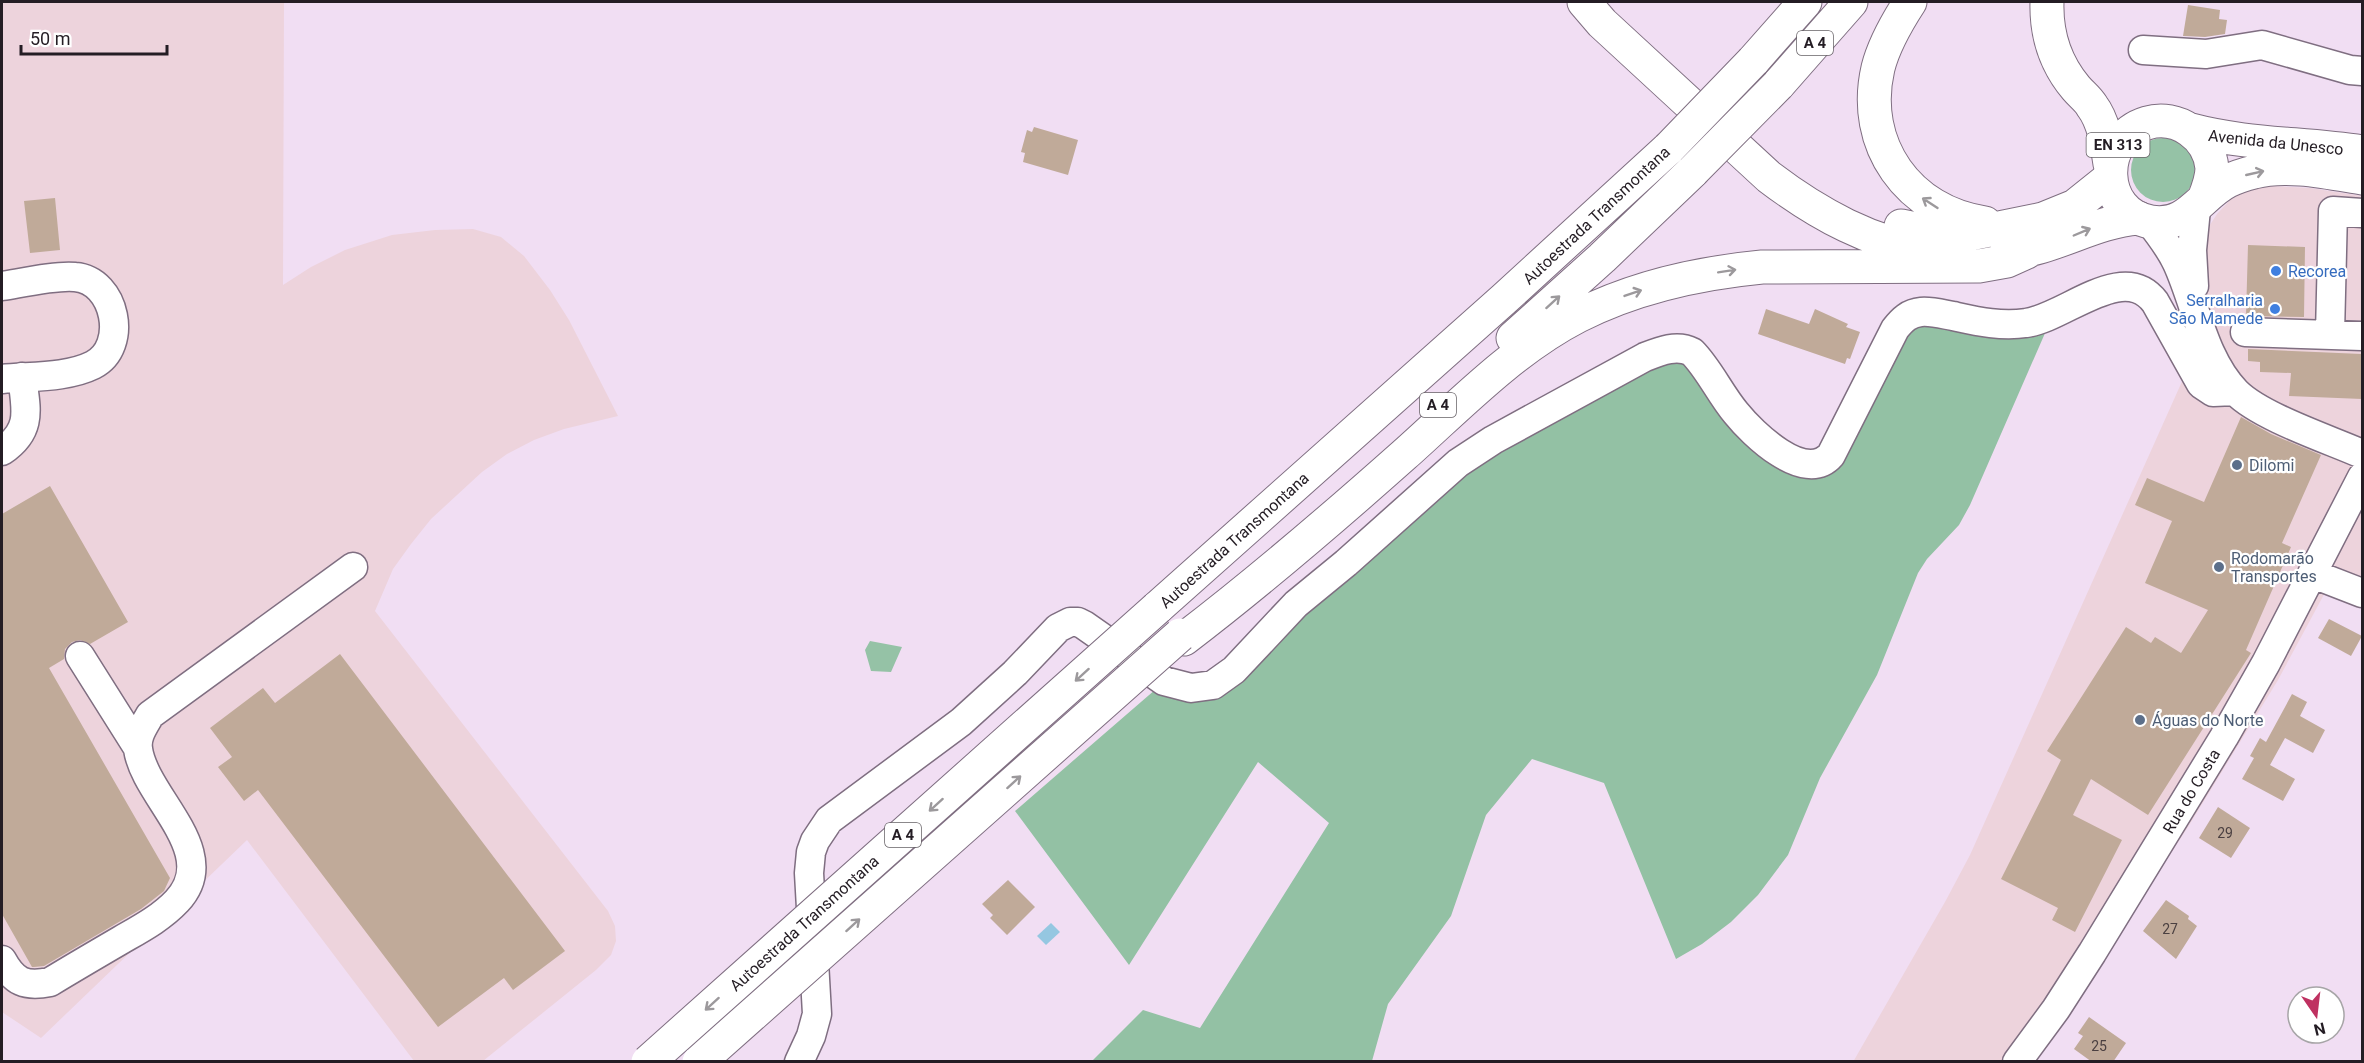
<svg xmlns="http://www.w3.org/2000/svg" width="2364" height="1063" font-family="Roboto,sans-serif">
<rect width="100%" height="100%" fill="#f1def3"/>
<path fill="#edd3dc" d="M2 2H284L283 285 311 267 345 250 392 235 435 230 473 229 501 237 524 256 550 290 569 320 618 416 564 429 534 440 507 454 482 472 431 519 411 544 393 569 375 611 608 911 615 926 616 941 611 955 596 970 483 1061H414L247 840 41 1038 2 1012Z
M2272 186 2310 188 2362 196V599L2328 587 2278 680 2188 827 2112 943 2028 1061 1853 1062 1945 902 1970 855 2184 377 2202 295 2204 234 2217 214 2231 199 2250 189Z"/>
<path fill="#95c2a6" d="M2131 170a32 32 0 1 1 64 0a32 32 0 1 1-64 0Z
M870 641 902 647 891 672 871 671 865 650Z"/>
<path fill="#93c1a4" d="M1914 321 2049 324 1970 505 1959 525 1927 559 1918 573 1877 675 1820 778 1788 855 1758 895 1731 922 1702 944 1676 959 1604 783 1532 759 1486 815 1451 916 1388 1004 1372 1061H1092L1143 1010 1200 1028 1329 823 1258 762 1129 965 1015 811 1156 689 1195 698 1282 628 1449 478 1625 372 1682 356 1809 474Z"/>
<path fill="#95c7e1" d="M1051 923 1060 932 1046 945 1037 936Z"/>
<path fill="#c0aa99" d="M2188 5 2220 10 2219 19 2227 20 2225 34 2205 37 2183 36Z
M1034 127 1078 140 1068 175 1023 162 1025 153 1021 152 1027 130 1032 132Z
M55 198 60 250 30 253 24 201Z
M2248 245 2305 247 2304 317 2246 316Z
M1766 309 1809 324 1815 309 1848 324 1846 327 1860 332 1850 359 1847 358 1845 364 1758 334Z
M2248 349 2362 354V399L2289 396 2291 373 2260 372V362L2248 361Z
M2241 417 2271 434 2321 455 2282 543 2291 547 2246 650 2251 653 2148 815 2091 779 2073 815 2122 840 2075 932 2052 920 2058 908 2001 879 2061 760 2047 751 2126 627 2151 643 2155 637 2181 653 2208 610 2145 583 2172 521 2135 505 2147 478 2204 502Z
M50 486 128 622 90 644 80 640 72 642 65 649 64 659 49 668 170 878 164 891 141 909 44 966 34 967H32L2 914V514Z
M2329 619 2362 636 2351 656 2318 638Z
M340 654 565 951 513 990 504 978 438 1027 258 790 244 801 218 767 232 757 210 728 263 688 275 703Z
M2292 694 2307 702 2300 716 2325 730 2313 753 2285 738 2270 765 2295 779 2283 801 2242 779 2254 758 2250 756 2260 738 2266 742Z
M2218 807 2250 828 2231 858 2199 838Z
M1008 880 1035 907 1007 935 990 918 993 915 982 904Z
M2166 900 2189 916 2188 919 2197 926 2176 959 2143 931Z
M2089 1017 2126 1043 2113 1062H2092L2074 1049 2083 1036 2078 1033Z"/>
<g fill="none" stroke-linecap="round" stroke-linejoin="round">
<g stroke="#7f6e81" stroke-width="31">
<path id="minor" d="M2143 50 2206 54 2262 45 2350 70 2362 71
M2149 221C2160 235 2170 248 2177 263 2196 304 2203 358 2236 392 2261 417 2328 439 2362 454
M2 286C21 283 57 275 75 277 116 280 129 347 93 365 67 378 30 376 2 379
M2194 286 2192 250 2196 209
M2245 332 2362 336
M2330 334 2333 211 2362 213
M2 451C33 430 26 409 22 377
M2313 574 2362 593
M80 656 138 748
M2 960C14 982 25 987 50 982 73 968 97 954 121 940 140 929 161 918 177 901 223 852 145 798 138 749 136 736 144 726 150 715L353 567
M799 1062 811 1036 817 1014 809 873 811 852 815 841 829 820 961 722 1015 673 1058 628 1070 622H1078L1084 625 1164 681 1191 688 1213 685 1234 670 1296 604 1346 563 1458 463 1493 440 1645 357C1660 351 1677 344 1692 352 1709 369 1720 394 1736 413 1752 433 1805 485 1831 455L1895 329C1902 320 1909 313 1921 312 1931 311 1942 314 1953 316 1976 321 2001 327 2026 323 2065 318 2123 260 2155 302L2201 384 2213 392 2235 391
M2017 1062 2056 1009 2092 953 2224 737 2266 663 2362 477"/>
</g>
<g stroke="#7f6e81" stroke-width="35">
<path id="major" d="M2047 2C2046 34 2055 63 2076 88 2081 94 2088 99 2092 106 2104 122 2107 144 2110 164
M2191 130C2247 145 2305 143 2362 152
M2204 199C2208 189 2212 179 2212 168 2209 136 2177 114 2147 123 2097 138 2099 213 2151 222 2188 228 2200 195 2228 181 2236 177 2246 174 2254 172 2286 163 2331 173 2362 178"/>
</g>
<g stroke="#7f6e81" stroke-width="35">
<path id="highway" d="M1584 2 1602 23 1769 177C1819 215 1871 243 1933 253
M1910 2C1897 22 1884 44 1878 68 1860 145 1909 212 1985 223
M1753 61 1805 2
M1778 85 1851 2
M1901 226 1940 234 1965 235 2043 219 2075 206 2110 178
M2006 253C2054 250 2091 222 2138 218
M1513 338 1602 258 1693 171
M1157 608 1504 299 1669 148
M1184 639C1260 581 1332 519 1404 455 1459 406 1512 350 1578 316 1635 287 1699 273 1762 267L1979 266 2007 261 2027 252"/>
</g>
<use href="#minor" stroke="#fff" stroke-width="28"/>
<use href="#major" stroke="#fff" stroke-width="33"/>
<use href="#highway" stroke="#fff" stroke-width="33"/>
<g stroke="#7f6e81" stroke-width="35" stroke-linecap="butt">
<path id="highway-bridge" d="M1669 148 1753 61
M1693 171 1778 85
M648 1062 1157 608
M699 1062 1180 635"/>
</g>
<use href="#highway-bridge" stroke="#fff" stroke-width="33"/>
</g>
<defs><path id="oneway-shaft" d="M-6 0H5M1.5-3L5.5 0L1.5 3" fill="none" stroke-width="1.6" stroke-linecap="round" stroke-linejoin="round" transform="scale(1.5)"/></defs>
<g stroke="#9c999c">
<use href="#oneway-shaft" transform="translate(2255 173) rotate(-13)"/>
<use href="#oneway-shaft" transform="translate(1930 203) rotate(-147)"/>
<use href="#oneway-shaft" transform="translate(2082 232) rotate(-23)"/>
<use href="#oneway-shaft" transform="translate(1727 271) rotate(-9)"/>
<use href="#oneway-shaft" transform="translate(1633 293) rotate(-19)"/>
<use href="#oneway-shaft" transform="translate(1553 302) rotate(-42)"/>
<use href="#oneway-shaft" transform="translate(1082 675) rotate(138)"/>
<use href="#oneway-shaft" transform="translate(1014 782) rotate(-42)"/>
<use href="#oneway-shaft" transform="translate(936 805) rotate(138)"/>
<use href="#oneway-shaft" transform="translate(853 925) rotate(-42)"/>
<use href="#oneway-shaft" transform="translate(712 1004) rotate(138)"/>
</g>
<g fill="#3f7fe0" stroke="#fff" stroke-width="2">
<circle cx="2276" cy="271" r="6"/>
<circle cx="2275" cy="309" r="6"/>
</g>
<g fill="#5c6f8a" stroke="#fff" stroke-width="2">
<circle cx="2237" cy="465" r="6"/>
<circle cx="2219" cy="567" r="6"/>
<circle cx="2140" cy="720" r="6"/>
</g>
<g text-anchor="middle" stroke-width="4.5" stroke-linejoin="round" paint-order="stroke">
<g font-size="14" fill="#4b4041">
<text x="2225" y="838">29</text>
<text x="2170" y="934">27</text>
<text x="2099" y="1051">25</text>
</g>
<g fill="#fff" stroke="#666166" stroke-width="1.5">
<rect x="1797" y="31" width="36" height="24" rx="4.5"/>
<rect x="2086.5" y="133" width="63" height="24" rx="4.5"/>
<rect x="1420" y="393" width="36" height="24" rx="4.5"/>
<rect x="885" y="823" width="36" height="24" rx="4.5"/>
</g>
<g font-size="15" font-weight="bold" fill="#241d24">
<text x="1815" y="48">A 4</text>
<text x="2118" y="150">EN 313</text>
<text x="1438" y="410">A 4</text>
<text x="903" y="840">A 4</text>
</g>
<g font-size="16" fill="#241d24" stroke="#fff">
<text transform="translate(2276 142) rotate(6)" y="6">Avenida da Unesco</text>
<text transform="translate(1596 215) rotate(-43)" y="6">Autoestrada Transmontana</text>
<text transform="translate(1234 540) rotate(-42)" y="6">Autoestrada Transmontana</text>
<text transform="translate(2191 791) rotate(-59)" y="6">Rua do Costa</text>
<text transform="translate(804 923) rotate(-42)" y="6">Autoestrada Transmontana</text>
</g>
<g font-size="16" fill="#366cbe" stroke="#fff" text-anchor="start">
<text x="2288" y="277">Recorea</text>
<text x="2263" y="306" text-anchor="end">Serralharia<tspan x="2263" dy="18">São Mamede</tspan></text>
</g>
<g font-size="16" fill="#4e5e75" stroke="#fff" text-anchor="start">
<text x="2249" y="471">Dilomi</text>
<text x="2231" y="564">Rodomarão<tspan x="2231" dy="18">Transportes</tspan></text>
<text x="2152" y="726">Águas do Norte</text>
</g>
</g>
<rect width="2364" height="1063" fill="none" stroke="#241d24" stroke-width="6"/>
<g transform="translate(2316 1015) rotate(166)"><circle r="28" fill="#ffffff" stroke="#a7a5a7" stroke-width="1.5"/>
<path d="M0-4.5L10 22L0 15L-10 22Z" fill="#bf3161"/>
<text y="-9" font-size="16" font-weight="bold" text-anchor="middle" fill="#241d24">N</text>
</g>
<path d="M21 45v9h146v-9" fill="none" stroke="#241d24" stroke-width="3"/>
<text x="30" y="45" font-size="18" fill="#241d24" stroke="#ffffff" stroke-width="4.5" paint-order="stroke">50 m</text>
</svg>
